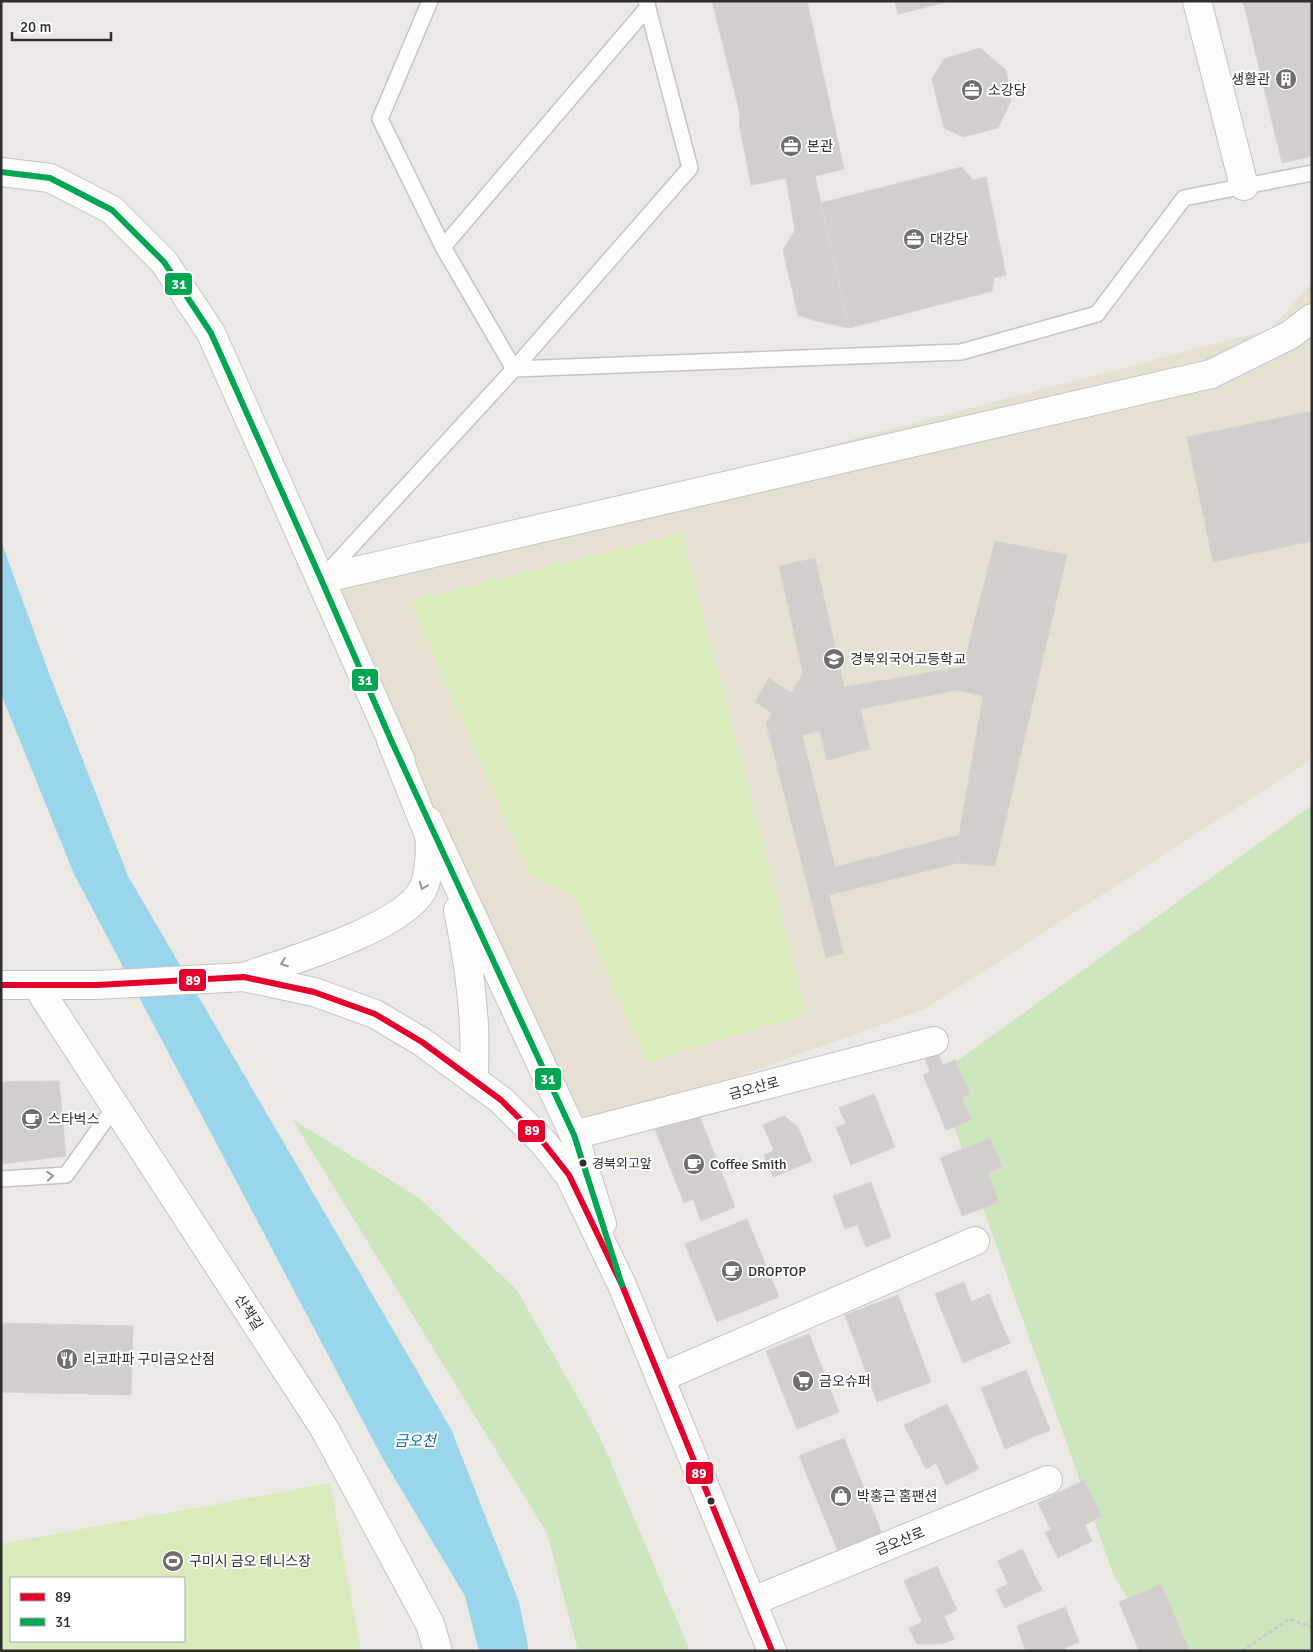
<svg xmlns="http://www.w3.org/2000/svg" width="1313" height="1652" font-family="Signika,'Noto Sans KR',sans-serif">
<rect width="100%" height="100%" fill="#ece8e4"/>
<path fill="#e6e0d3" d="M1312 282V759L925 1009 574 1135 321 579 1271 329Z"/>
<path fill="#cee6be" d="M1312 805V1651H1161L1114 1576 936 1076Z
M292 1119 419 1198 517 1290 600 1437 690 1651H578L547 1533Z"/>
<path fill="#d9eabb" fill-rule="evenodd" d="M682 533 807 1014 646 1062 573 895 531 877 409 601Z
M330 1483 361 1651H1V1544ZM11 1578H184V1641H11Z"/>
<path fill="#99d6ec" d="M1 541 49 673 128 876 451 1429 519 1602 529 1651H479L465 1596 383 1459 74 874 1 694Z"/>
<path fill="#d1cecb" stroke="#d7d4d0" d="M712 1H807L844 169 815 176 849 328 816 321 798 315 783 250 795 230 786 178 751 185 739 123 740 114Z
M895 1H951L898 14Z
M1243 1H1312V156L1282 163Z
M980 48 1006 70 1011 101 998 128 963 137 944 128 932 79 944 59Z
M962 167 973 180 986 177 1006 275 994 278 992 291 849 328 821 203Z
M1312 411V541L1213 562 1187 437Z
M995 541 1067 555 995 866 958 863 959 835 983 696 957 690Z
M815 558 844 687 963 667 957 690 860 709 870 749 827 760 820 731 802 735 835 867 959 835 958 863 829 895 843 953 826 958 766 723 772 713 755 702 769 678 791 693 803 674 779 566Z
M938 1053 943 1065 955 1060 970 1094 962 1098 971 1120 946 1130 923 1075 930 1072 925 1059Z
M59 1081 66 1156 1 1164V1082Z
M874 1094 895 1147 851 1165 836 1127 846 1124 839 1108Z
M698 1112 735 1207 701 1221 693 1199 684 1203 655 1129Z
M784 1116 798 1127 812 1161 773 1177 764 1155 774 1151 763 1125Z
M990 1138 1002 1167 988 1172 999 1202 962 1216 940 1158Z
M871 1182 891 1237 866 1247 857 1225 845 1229 833 1196Z
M747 1219 779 1297 717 1322 685 1244Z
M964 1282 971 1302 989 1294 1010 1343 963 1363 935 1294Z
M898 1295 931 1382 877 1402 845 1315Z
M1 1323 133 1326 131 1395 1 1392Z
M809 1334 839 1412 797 1429 766 1351Z
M1026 1370 1050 1430 1005 1449 981 1388Z
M947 1404 979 1469 946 1485 936 1463 926 1469 904 1425Z
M844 1438 883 1536 839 1554 799 1456Z
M1084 1480 1102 1516 1085 1525 1092 1541 1058 1558 1045 1532 1051 1530 1038 1503Z
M1022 1549 1042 1590 1005 1608 996 1590 1008 1584 998 1561Z
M937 1566 957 1610 944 1616 954 1639 942 1644H917L909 1628 922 1622 904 1581Z
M1161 1584 1189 1649 1184 1651H1139L1119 1602Z
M1065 1607 1079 1642 1065 1648 1067 1651H1026L1017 1626Z"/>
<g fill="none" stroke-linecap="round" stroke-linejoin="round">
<g stroke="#c5c4c5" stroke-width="18">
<path id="service" d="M430 1 380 119 443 247 514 369 690 168 646 1
M443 247 648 7
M325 575 514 369 961 352 1097 314 1184 198 1312 173
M1 1179 66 1175 116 1105"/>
</g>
<g stroke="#c5c4c5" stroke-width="30">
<path id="minor" d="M1197 1 1244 186
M1 172 50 178 112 210 164 262 211 333 401 761
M321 579 1211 374 1290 335 1312 318
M428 821 574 1135 602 1224
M458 910C466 948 472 987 474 1026 475 1044 474 1062 474 1080
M37 986 324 1428 430 1624 438 1651
M574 1135 934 1041
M660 1378 975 1241
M753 1601 1048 1480"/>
</g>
<g stroke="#c5c4c5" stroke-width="30">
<path id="tertiary" d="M244 977C286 962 404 928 423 889 429 876 431 850 429 836 427 827 421 817 418 808 409 785 400 763 391 740
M1 985H97L244 977 314 992 375 1014 422 1042 501 1100 543 1142 569 1175 622 1285 772 1651"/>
</g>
<path stroke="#c9c9c8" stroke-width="3" stroke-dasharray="4 2.5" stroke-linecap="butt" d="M1242 1651 1289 1619 1312 1627"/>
<use href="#service" stroke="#fcfcfb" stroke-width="15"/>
<use href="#minor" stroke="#fcfcfb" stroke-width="28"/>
<use href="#tertiary" stroke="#fcfcfb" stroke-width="28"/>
<g stroke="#fff" stroke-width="10">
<path id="bus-1" d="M1 985H97L244 977 314 992 375 1014 422 1042 501 1100 543 1142 569 1175 622 1285 772 1651"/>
</g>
<g stroke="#fff" stroke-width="10">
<path id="bus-2" d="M1 172 50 178 112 210 164 262 211 333 321 579 391 740 574 1135 622 1285"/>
</g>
<use href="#bus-1" stroke="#e4002b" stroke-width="6"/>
<use href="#bus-2" stroke="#00a651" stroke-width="6"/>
</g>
<defs><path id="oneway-chevron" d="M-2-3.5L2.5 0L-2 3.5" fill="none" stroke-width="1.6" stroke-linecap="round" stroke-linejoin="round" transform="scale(1.25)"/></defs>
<g stroke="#959594">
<use href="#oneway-chevron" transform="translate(423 886) rotate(112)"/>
<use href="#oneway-chevron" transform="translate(284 963) rotate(160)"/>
<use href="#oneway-chevron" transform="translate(50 1176) rotate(-4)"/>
</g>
<defs>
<g id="building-disc" transform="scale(1.125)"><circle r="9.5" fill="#706f6e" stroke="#fff"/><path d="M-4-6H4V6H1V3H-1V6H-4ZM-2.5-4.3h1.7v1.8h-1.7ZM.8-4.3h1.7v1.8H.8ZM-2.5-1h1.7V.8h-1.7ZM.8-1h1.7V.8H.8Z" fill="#fff"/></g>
<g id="office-disc" transform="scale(1.125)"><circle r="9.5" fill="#706f6e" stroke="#fff"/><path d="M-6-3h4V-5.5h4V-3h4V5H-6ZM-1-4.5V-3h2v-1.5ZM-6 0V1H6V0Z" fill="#fff"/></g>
<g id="school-disc" transform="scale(1.125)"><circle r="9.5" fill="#706f6e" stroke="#fff"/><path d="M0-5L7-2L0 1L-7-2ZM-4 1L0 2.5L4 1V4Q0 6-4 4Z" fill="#fff"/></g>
<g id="cafe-disc" transform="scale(1.125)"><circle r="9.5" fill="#706f6e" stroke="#fff"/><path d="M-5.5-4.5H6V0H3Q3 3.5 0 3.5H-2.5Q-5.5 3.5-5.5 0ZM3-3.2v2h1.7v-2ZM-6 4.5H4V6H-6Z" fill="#fff"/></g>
<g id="restaurant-disc" transform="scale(1.125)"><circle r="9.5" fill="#706f6e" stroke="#fff"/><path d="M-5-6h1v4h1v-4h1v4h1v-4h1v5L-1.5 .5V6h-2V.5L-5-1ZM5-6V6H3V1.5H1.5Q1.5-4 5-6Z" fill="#fff"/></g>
<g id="supermarket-disc" transform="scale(1.125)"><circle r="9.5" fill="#706f6e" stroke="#fff"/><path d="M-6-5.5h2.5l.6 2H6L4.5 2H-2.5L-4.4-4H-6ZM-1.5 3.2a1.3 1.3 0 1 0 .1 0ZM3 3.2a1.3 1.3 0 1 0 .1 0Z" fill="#fff"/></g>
<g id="shop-disc" transform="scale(1.125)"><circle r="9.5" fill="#706f6e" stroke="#fff"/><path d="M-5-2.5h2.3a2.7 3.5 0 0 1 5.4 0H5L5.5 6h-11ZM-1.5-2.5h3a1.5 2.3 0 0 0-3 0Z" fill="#fff"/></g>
<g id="stadium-disc" transform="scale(1.125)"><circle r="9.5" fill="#706f6e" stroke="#fff"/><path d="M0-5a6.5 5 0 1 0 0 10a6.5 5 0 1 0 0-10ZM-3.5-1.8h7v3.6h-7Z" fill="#fff"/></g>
</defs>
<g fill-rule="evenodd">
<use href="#building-disc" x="1286" y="79"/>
<use href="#office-disc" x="972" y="90"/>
<use href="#office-disc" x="791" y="146"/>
<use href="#office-disc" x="914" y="239"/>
<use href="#school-disc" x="834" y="659"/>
<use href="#cafe-disc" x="32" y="1119"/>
<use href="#cafe-disc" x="694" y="1164"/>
<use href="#cafe-disc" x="732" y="1271"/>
<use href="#restaurant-disc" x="67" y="1359"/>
<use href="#supermarket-disc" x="803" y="1381"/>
<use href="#shop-disc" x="841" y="1496"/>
<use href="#stadium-disc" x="173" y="1561"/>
</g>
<g fill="#2e2e2e" stroke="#fff" stroke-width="2">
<circle cx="583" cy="1163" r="4.5"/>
<circle cx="711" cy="1501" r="4.5"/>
</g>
<g text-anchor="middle" stroke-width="4" stroke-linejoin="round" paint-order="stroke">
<g font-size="13" fill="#2e2e2e" stroke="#fff" text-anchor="start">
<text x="592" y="1168">경북외고앞</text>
</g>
<g font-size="14" fill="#2e2e2e" stroke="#fff" text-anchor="start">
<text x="1270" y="84" text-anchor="end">생활관</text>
<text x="988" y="95">소강당</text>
<text x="807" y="151">본관</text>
<text x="930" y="244">대강당</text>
<text x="850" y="664">경북외국어고등학교</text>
<text x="48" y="1124">스타벅스</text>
<text x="710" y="1169">Coffee Smith</text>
<text x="748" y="1276">DROPTOP</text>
<text x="83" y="1364">리코파파 구미금오산점</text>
<text x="819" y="1386">금오슈퍼</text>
<text x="857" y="1501">박홍근 홈팬션</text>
<text x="189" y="1566">구미시 금오 테니스장</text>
</g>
<g font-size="14" fill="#2e2e2e" stroke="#fff">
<text transform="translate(754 1088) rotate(-15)" y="5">금오산로</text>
<text transform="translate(249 1312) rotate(57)" y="5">산책길</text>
<text transform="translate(900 1541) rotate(-22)" y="5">금오산로</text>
</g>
<g font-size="15" font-style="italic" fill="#0d6fa3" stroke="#fff">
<text x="415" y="1446">금오천</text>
</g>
</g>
<g stroke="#fff" stroke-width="2">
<rect x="164" y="272" width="29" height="24" rx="5" fill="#00a651"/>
<rect x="351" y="668" width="28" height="24" rx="5" fill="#00a651"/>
<rect x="178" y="968" width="29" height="24" rx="5" fill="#e4002b"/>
<rect x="534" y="1067" width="28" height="24" rx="5" fill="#00a651"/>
<rect x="517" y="1119" width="29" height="24" rx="5" fill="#e4002b"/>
<rect x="685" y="1461" width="29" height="24" rx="5" fill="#e4002b"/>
</g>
<g font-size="14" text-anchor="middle" font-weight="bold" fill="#fff">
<text x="179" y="289">31</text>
<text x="365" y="685">31</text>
<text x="193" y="985">89</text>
<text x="548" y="1084">31</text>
<text x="532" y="1135">89</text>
<text x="699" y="1478">89</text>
</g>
<rect width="1313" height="1652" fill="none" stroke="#2e2e2e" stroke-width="5"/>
<rect x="10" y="1577" width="175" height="65" fill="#ffffff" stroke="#ababab"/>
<rect x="20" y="1593" width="25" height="8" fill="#e4002b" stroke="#ababab"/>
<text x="55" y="1602" font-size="15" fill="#2e2e2e">89</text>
<rect x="20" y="1618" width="25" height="8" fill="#00a651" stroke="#ababab"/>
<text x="55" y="1627" font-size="15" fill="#2e2e2e">31</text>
<path d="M12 32v8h99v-8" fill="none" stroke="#2e2e2e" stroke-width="2.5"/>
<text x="20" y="32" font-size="15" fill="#2e2e2e" stroke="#ffffff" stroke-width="4" paint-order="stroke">20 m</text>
</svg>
